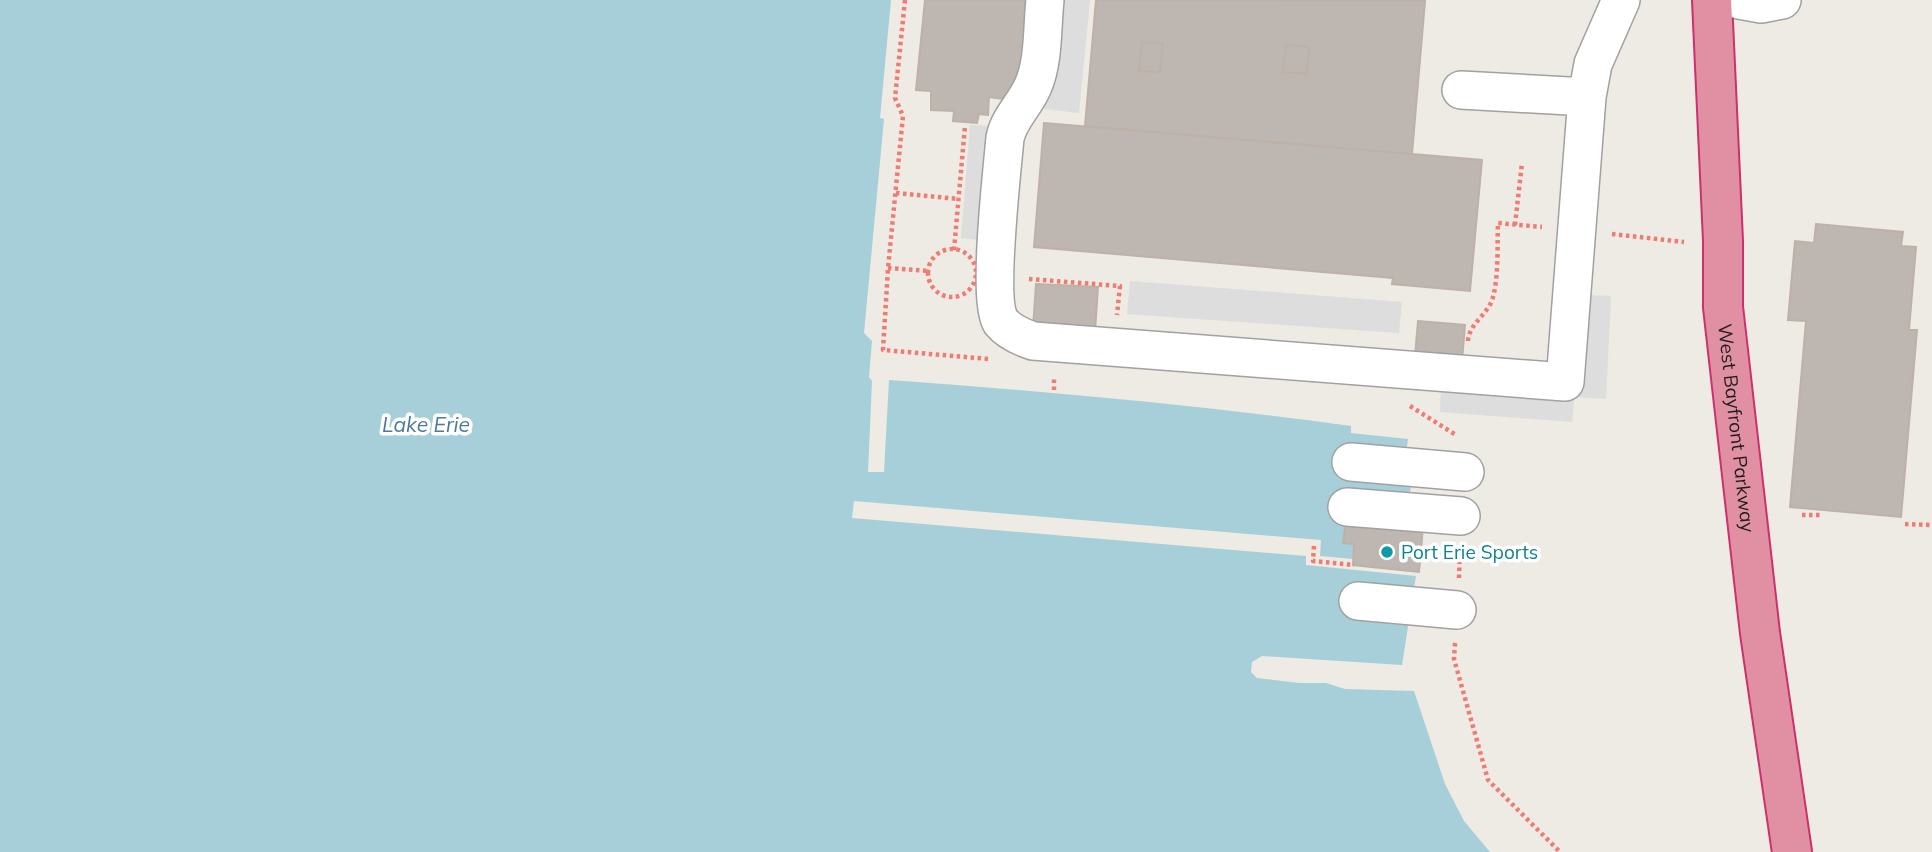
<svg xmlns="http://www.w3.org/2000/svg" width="1932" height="852" font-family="Mulish,sans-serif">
<rect width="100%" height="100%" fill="#eeeae4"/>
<path fill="#ddd" d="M1055 0H1090L1079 113 1044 109Z
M970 125 998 126 988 241 961 238Z
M1130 281 1402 302 1399 333 1127 314Z
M1587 295 1611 296 1606 399 1578 397Z
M1441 383 1575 392 1572 422 1440 412Z"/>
<path fill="#a7cfd9" d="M0 0H891L880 118 884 119 864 333 872 341 869 377 872 381 868 472H884L889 380C1044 391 1198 405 1351 426V433L1408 439 1405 462 1413 472 1408 507 1346 520 1343 543 1354 544 1353 559 1320 556 1321 540 854 501 852 518 1306 556V565L1416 576 1402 665 1262 656 1252 662 1251 672 1257 678 1299 683H1326L1345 689 1414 691 1445 784 1464 821 1490 852H0Z"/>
<path fill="#beb6b1" stroke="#beb1a7" stroke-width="2" d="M925 0H1026L1025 22 1031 23 1018 101 989 97 988 115 979 114 977 123 953 121 954 111 931 110V91L916 90Z
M1096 0 1425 1 1412 154 1085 126Z
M1142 42 1163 44 1160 72 1139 71Z
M1286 45 1309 47 1307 74 1283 72Z
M1044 123 1482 160 1470 291 1392 284 1393 278 1034 247Z
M1816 224 1903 232 1901 246 1916 247 1909 330H1917L1901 517 1790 507 1806 321 1788 320 1795 241 1814 243Z
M1036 284 1098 287 1095 332 1033 328Z
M1418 321 1465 325 1462 361 1415 356Z
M1346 520 1423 527 1419 572 1353 565 1354 544 1343 543Z"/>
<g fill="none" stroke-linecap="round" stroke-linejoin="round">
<g stroke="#a1a1a1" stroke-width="40">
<path id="minor" d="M1045 0C1042 27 1044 61 1033 86 1025 105 1009 118 1005 138 1002 171 987 300 1001 322 1009 332 1021 337 1033 341L1565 382 1587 97 1593 64 1621 0
M1739 0 1761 4 1782 0
M1461 90 1587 97
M1351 462 1465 472
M1347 507 1461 516
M1358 601 1457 610"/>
</g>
<g stroke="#cd306b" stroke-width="42">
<g id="highway">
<path id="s1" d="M1712 0 1723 241V307L1760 633 1792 852"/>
</g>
</g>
<path stroke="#f07b73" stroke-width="4.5" stroke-dasharray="3.5 3.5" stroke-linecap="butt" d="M905 0 895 98 903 116 888 268 883 350 989 359
M896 193 959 199
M1515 225 1522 163
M1612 234 1684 242
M928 273a24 24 0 1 1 48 0a24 24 0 1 1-48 0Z
M954 250 965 126
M888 268 928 271
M1029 279 1120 286 1117 315
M1468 341C1469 323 1489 314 1493 297 1499 274 1497 247 1498 223L1542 227
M1054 390V378
M1410 406 1456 435
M1802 515H1821
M1905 524 1932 525
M1314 546 1313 561 1354 565
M1459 578 1460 548
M1455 643 1454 659 1488 780 1560 852"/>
<use href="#minor" stroke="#fff" stroke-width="37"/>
<use href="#highway" stroke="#e090a2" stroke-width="38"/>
</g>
<circle fill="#0f9aa8" stroke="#fff" stroke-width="2.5" cx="1387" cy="552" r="7"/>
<g text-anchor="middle" stroke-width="7" stroke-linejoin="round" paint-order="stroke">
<g font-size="19" fill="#1d1d1d" stroke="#fff">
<text dy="7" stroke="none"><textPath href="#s1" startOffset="429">West Bayfront Parkway</textPath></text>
</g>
<g font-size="19" fill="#0d838f" stroke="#fff" text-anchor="start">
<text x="1401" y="559">Port Erie Sports</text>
</g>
<g font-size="21" font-style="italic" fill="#4d799f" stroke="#fff">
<text x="426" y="432">Lake Erie</text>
</g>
</g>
</svg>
